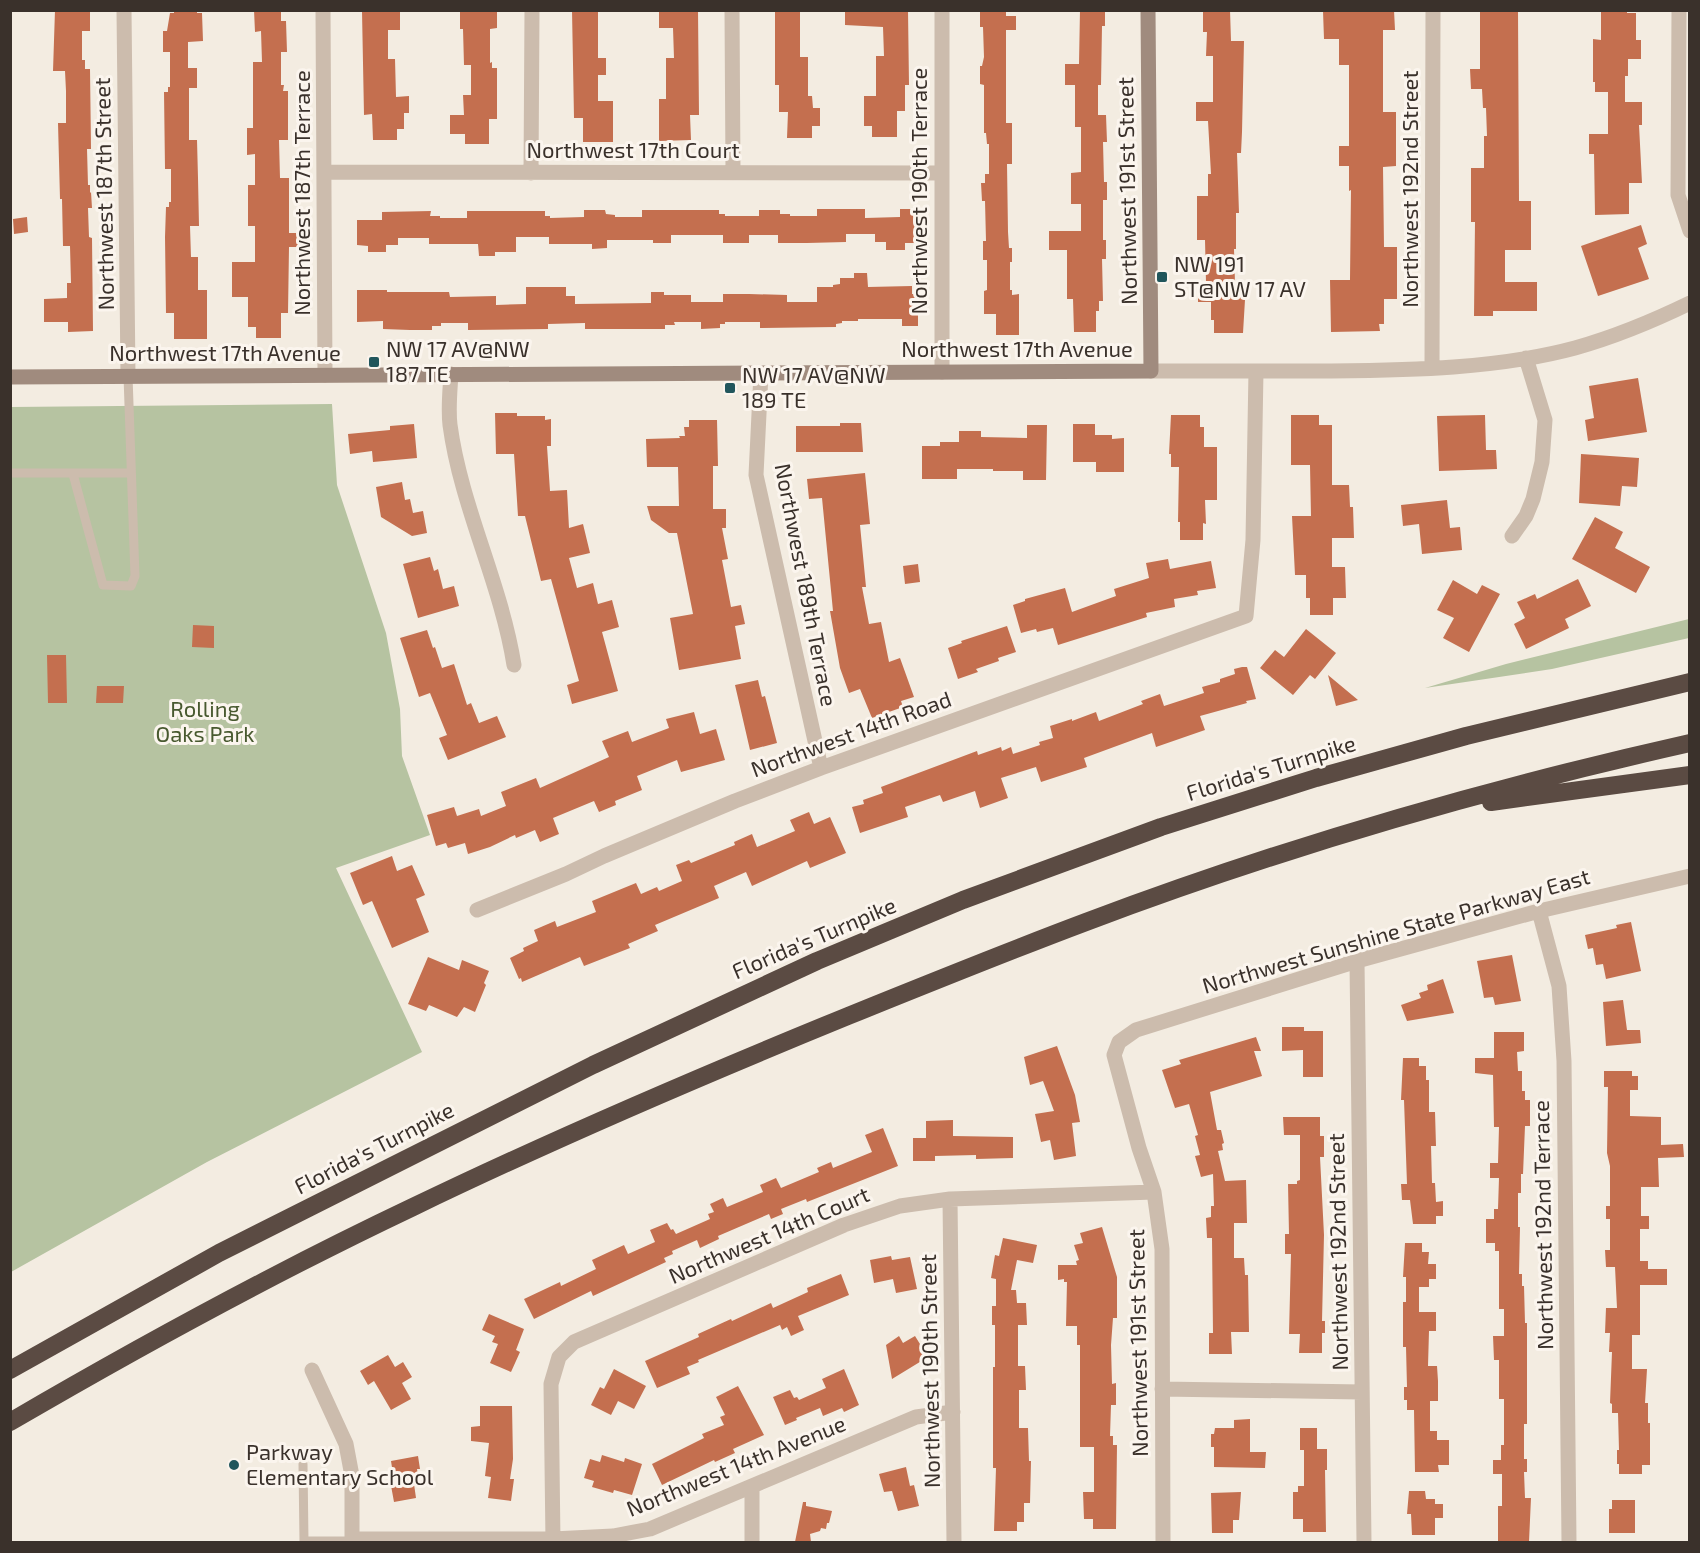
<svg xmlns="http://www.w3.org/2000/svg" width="1700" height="1553" font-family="'Exo 2',sans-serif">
<rect width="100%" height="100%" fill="#f3ece1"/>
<path fill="#b6c3a1" d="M332 404 337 485 386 633 400 709 402 756 430 835 336 868 422 1052 207 1162 11 1272V407Z
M1689 619V638L1552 669 1425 688 1506 664Z"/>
<path fill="#c46f4f" d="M55 10H90V31H82V60H85V69H90L91 149H87L88 185H90V193L91 192 92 208H88L89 237 92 238 93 331 68 332V322H44V299L67 298V283H71L70 246H63L62 199H60L58 123H66V91L65 71H53Z
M174 10H197V13H202L203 41 188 42V68H197V88H189V140H197L198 178 199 226H190L191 257H198V290H207V339H174V313H166L165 237 166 207H169V202H171V169H165L164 92H168V87H170V52H163V31H167L170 13H174Z
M254 10H276L281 12V21H286L287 52H281V85H284L283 91H288V140H279L280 178H289V233H302V247H289L288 313H281V338H256V327H248V297H232V262H255V226H248V185H255V154L247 155V128H253V62H262L261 31 255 32Z
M400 10V30H388V59H395L396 97 409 96V113H404V129H397V140H373L372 114 364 115 362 11Z
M464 10H497V28L490 29V63L492 62V68H497V119H489V144H465V134H450V115H464L463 95H471V65H464L463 29H460V12Z
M572 10H598V58H606V75H598V101H613V142H583V118H574Z
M659 10H698L699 115H690L691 140 659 141V99H666V58H674L673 28H659Z
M775 10H800V57H808V96H812L813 108H820V126H812V138H787L788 112H779V85H775Z
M845 10H908L909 85H905V111H897V137H872V126H864V96H876V56H884L883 27 845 25Z
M980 10H1006V16H1016V30H1006V123H1012V164H1007L1008 232 1009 248H1012V262H1010V290H1012V295L1019 294V335H996V314H984V291L987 290V260H983V241H986L985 201H982L981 183H985V174H989V144H987L986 133H984V85L980 84V66H982L984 57 983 27H980Z
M1080 10H1105V26H1102L1101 85H1098V115H1106L1107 142H1103L1104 182H1107V200H1103V240H1106V259H1102L1103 301H1099V311H1096V332H1074L1073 299H1067V250H1049V231H1081V204H1071V173L1081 172V127H1075V85H1065V64H1079Z
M1203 10H1230L1231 41H1244L1242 132 1241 153H1237L1239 213H1236V249H1234L1235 283H1246L1243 333H1214V320H1211V302H1198V282H1206L1205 240H1197V196H1208V174H1211L1208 121H1196V102H1213V56H1206L1207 32H1203Z
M1394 10 1395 30H1383V112H1396V166L1383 167 1384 247H1397V299H1384V324H1379L1380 331 1331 332 1330 280H1350L1351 190 1349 191V166H1339V146H1349V65H1339V39H1324L1323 11Z
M1480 10H1518L1519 201H1531V250H1505V282H1537V311H1493V316H1474L1475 222H1471V168H1484V136H1487L1486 108H1483L1482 89H1471L1470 69H1480Z
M1601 10H1627V13H1636V40H1641V59H1628V76H1625V102H1642V125H1639L1642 183H1629V214L1595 215 1594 154H1589V134H1608V92H1595V82H1593V39L1601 40Z
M817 209H865V218L900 217V209H918V243H905V250H886V242H875V234H846V242L807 243H778V235H749V243H723V235H671V243H653V240H607V248L592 249V244H549V237H516V252H495V256H479L478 244H429V238H398V245H386V252H368V246L357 245V220H382V212L431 211 430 216H440V218H467V211H545V216H550V218L584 217V210H605L606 214 615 215V217H642V210H719V214H725V216H759V210H780V214H790V216H817Z
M27 217 28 232 14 234 13 219Z
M1641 225 1647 244 1638 248 1649 279 1598 296 1581 246Z
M854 273H867L868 287 912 286V294H918V326H902V319H858V321H842V323L836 324V327L760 328V322H725V324H720V328L701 329V322H674L675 325H665V329H585V323L548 324V329L468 330V323H441V326H432V330H410L383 329V321L357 322V290H387V292H449L450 297 496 296V305L526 304V287H566V296H575V304L651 303V292H664V295H691V302H723V294H749L787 295V302H817V287H833V285L840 284V278H854Z
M1638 378 1647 432 1588 441 1585 420 1594 418 1589 386Z
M495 413H517V416H545V420L551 419V446H547L550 491 567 490 569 528 583 524 590 553 569 558 577 588 593 583 598 604 612 600 619 627 602 632 618 691 572 704 567 685 579 681 551 579 541 581 525 516H518L514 454H496Z
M1171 415H1200V427H1204V447H1217V500H1205L1206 524 1203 523V540H1180V522H1178L1179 467H1171V454H1169Z
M1291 415H1319V425H1332V485H1349L1350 507H1353L1354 538H1332V567H1345L1346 598H1333V615H1310V598H1306V575H1295L1292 516H1311L1310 465H1291Z
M1485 415 1486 450H1496L1497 469 1439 471 1437 416Z
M689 420H717L718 466H713V509H726V528H722L728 559 722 560 731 607 741 605 745 624 735 626 741 659 679 670 670 618 693 614 677 533H669L651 520 647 506H679L678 467H647L646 439 680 438 679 436H685L684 427H689Z
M840 423H861L863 452H796V426H840Z
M414 424 417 458 373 462 372 451 350 454 348 434 390 430V426Z
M1073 424H1095V435H1112V439L1124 438V472H1096V462H1073Z
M1027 425H1047L1046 480H1023V471H993V469H957V479H922V446H940V442H959V431H981V437L1027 438Z
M1581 454 1639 458 1637 487 1622 486 1620 506 1579 503Z
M865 473 870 524 860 525 866 587H862L869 624 881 622 889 662 900 658 914 697 901 701 903 707 872 718 860 689 849 693 840 668 830 611H833L822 498 809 499 807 479Z
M402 482 405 500 410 499 413 513 423 511 427 533 412 536 381 517 376 487Z
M1447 500 1450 528 1460 527 1462 550 1422 554 1419 524 1403 526 1401 505Z
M1595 517 1623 532 1615 548 1650 567 1636 593 1572 559Z
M430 557 434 571 438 569 443 589 454 586 459 606 418 618 403 564Z
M1168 559 1170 569 1211 561 1216 588 1197 591 1198 595 1174 599 1175 607 1146 613 1147 617 1058 645 1053 628 1037 632 1036 629 1021 633 1013 605 1025 601V599L1065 588 1072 612 1116 596 1114 589 1149 578 1146 563Z
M918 564 920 582 905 584 903 566Z
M1578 579 1591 606 1565 619 1569 628 1526 649 1514 624 1525 618 1517 602 1535 594 1537 599Z
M1453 580 1477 594 1482 585 1500 594 1469 652 1443 638 1454 618 1437 610Z
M193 625 214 626V648L192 647Z
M1007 626 1016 652 998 658 999 661 976 669 978 672 958 679 948 648 962 643 961 641Z
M1306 629 1336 653 1315 679 1310 675 1293 695 1260 668 1275 650 1284 657Z
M427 630 433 648 435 647 442 668 454 664 467 705 471 703 479 723 497 716 506 737 448 760 439 738 447 735 430 693 419 697 400 638Z
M47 655H66L67 703H48Z
M1242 667H1247L1256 699 1246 701 1247 703 1200 716 1205 730 1156 747 1152 733 1084 758 1087 767 1041 782 1036 767 1001 778 1008 798 980 808 975 791 943 802 940 795 905 807 908 817 860 833 852 807 864 804 863 800 883 793 881 787 977 751 978 755 1001 747 1002 751 1011 747 1013 754 1040 745 1039 742 1053 738 1050 726 1072 719V721L1096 712 1099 721 1143 704 1141 701 1160 694 1164 706 1204 693 1202 687 1220 682V679L1235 674 1234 669Z
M1328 675 1358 700 1336 706Z
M758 680 762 697 765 696 777 743 750 750 735 685Z
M97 686H124L123 703H96Z
M694 712 700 734 716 729 725 760 681 772 677 760 637 776 642 790 615 801 616 805 599 812 594 801 553 818 559 834 540 842 535 830 516 838 515 835 490 847 468 854 465 843 448 848 446 843 436 846 427 815 454 807 457 816 479 809 481 816 506 806 501 792 536 778 540 788 609 757 602 741 628 731 632 742 669 728 666 719Z
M809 812 814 824 830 817 846 853 810 868 807 861 752 886 746 872 714 886 719 898 655 925 658 931 628 944 630 948 584 966 580 957 522 982 521 978 519 979 510 958 524 951 523 948 538 941 534 930 555 921 557 927 596 912 592 901 636 883 641 894 657 887 659 891 682 881 676 865 689 860 691 863 735 845 734 842 752 834 757 847 795 831 790 820Z
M392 856 397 871 412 865 425 895 416 899 429 932 392 948 372 901 363 905 350 873Z
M1631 922 1641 971 1606 979 1603 964 1596 965 1593 948 1588 949 1585 935 1617 928 1616 925Z
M1512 955 1521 1001 1495 1005 1493 997 1484 998 1477 961Z
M428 957 459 970 462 960 489 971 484 983 486 985 475 1012 464 1007 457 1017 429 1005 426 1011 408 1004Z
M1443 979 1454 1013 1407 1021 1401 1005 1421 998 1419 993 1428 990 1427 985Z
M1623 1000 1627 1030H1640L1641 1043 1606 1046 1603 1002Z
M1282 1027H1304V1031H1323V1077H1303V1050L1282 1051Z
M1494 1032H1524V1051L1517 1052 1518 1071H1522V1091H1525V1100H1530V1126H1525L1523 1174H1521V1193H1518V1227H1520L1519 1274H1522V1286H1524L1525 1323H1527V1424H1524V1459H1527V1472H1524L1525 1498H1531L1529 1542H1498V1506H1502V1474H1493V1460H1501V1445H1504V1399H1499V1360H1494L1493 1336H1504V1309H1499V1251H1495V1243H1486V1219H1494V1209H1498L1499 1178H1490V1163H1498L1499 1127H1494L1493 1075 1475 1073V1058H1494Z
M1256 1037 1261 1051H1254L1262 1076 1210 1092 1217 1130H1221L1224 1143 1222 1144 1223 1150 1218 1151 1225 1181 1246 1180 1247 1223H1234V1258H1244L1245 1275H1248L1249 1332H1231L1232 1354H1209V1333H1213L1212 1238H1207L1206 1218 1211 1217V1206H1214L1213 1174 1201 1177 1195 1156 1200 1155 1195 1136 1198 1135 1189 1104 1175 1108 1162 1070 1181 1064 1179 1060Z
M1057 1046 1075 1095 1080 1122 1072 1123 1076 1156 1054 1160 1050 1140 1041 1142 1035 1114 1054 1111 1043 1081 1030 1085 1024 1057Z
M1403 1058H1419V1066H1426V1080H1429V1112H1435L1436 1146H1431L1432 1183H1435L1436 1202 1443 1201V1216H1436V1224H1413L1410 1200H1402L1401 1184H1407L1404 1100H1401Z
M1604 1071H1632V1076H1638V1090H1630V1116L1661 1117V1145L1683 1144 1684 1157 1658 1158 1659 1187H1641V1216H1649V1229H1640V1261H1648V1269H1667V1285H1640V1335H1632V1369H1647L1645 1403H1648V1423H1650V1465H1642V1474H1619V1464H1617V1450H1619L1618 1413H1612V1404L1610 1403 1612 1352H1609L1610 1333H1605L1606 1308H1617L1615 1267H1606L1605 1250H1610V1219H1606V1206H1610V1166L1607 1153 1608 1087H1604Z
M1283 1117H1320V1136H1324V1157H1320L1324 1235 1322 1321H1325V1333H1322V1353H1299L1300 1334H1289L1291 1254H1285V1234H1289L1288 1184H1297V1181L1300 1180V1135H1284Z
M953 1120V1136L1013 1137V1158L976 1159V1155L935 1156V1161H913V1138H926V1121Z
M883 1128 898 1166 807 1202 806 1199 781 1209 783 1214 771 1219 769 1214 718 1236 719 1239 700 1248 697 1240 672 1251 673 1254 664 1258 666 1262 593 1296 591 1291 534 1319 524 1299 560 1282 561 1286 596 1269 592 1260 624 1245 628 1254 655 1242 650 1230 667 1223 671 1230 673 1229 676 1234 710 1219 708 1214 714 1212 710 1204 723 1198 727 1207 763 1192 760 1185 776 1178 781 1188 819 1172 817 1168 831 1162 833 1168 872 1152 865 1135Z
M1102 1227 1117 1277V1318H1113L1111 1345 1112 1384 1116 1383V1405H1111L1110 1436H1113V1445H1117L1116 1529H1093V1519H1084L1083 1492H1094V1447H1080V1345H1077V1326H1066L1067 1282H1064V1279L1058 1280V1265H1077L1076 1261 1079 1260 1074 1245 1083 1243 1080 1233Z
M1003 1238 1037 1245 1033 1263 1017 1260 1011 1290H1016L1017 1303H1026L1027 1325H1018V1366H1025L1026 1390H1019V1428H1028L1029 1461H1031L1030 1503H1024V1522H1017V1531H994L996 1468H993V1367H995V1325H992V1306H996V1279L991 1278 995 1255 999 1256Z
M1405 1243H1422V1252H1429L1428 1264H1436V1279H1429V1287H1419V1312H1436V1331H1429L1428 1366H1437L1438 1381V1401H1430V1431H1437V1440H1449V1465H1438L1439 1472H1415L1414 1410H1407V1400H1404V1387H1407L1406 1347H1403V1302H1406V1277H1403Z
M891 1256 892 1260 910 1257 917 1289 896 1293 893 1279 874 1283 870 1260Z
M841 1274 849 1295 798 1316 804 1330 791 1336 787 1327 782 1330 780 1325 698 1360 699 1362 687 1367 690 1374 657 1388 645 1361 699 1337 698 1334 731 1319 732 1321 771 1303 773 1308 808 1292 807 1288Z
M489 1314 524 1329 516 1350 520 1352 511 1372 490 1363 498 1344 492 1342 495 1336 482 1330Z
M899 1336 903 1343 915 1336 928 1357 892 1379 886 1345Z
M388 1355 395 1367 403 1362 412 1377 402 1383 411 1399 391 1410 374 1381 368 1385 360 1371Z
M614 1369 646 1386 634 1409 618 1401 611 1415 591 1405 600 1387 604 1389Z
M844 1369 859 1405 844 1412 842 1408 823 1416 820 1408 796 1418 797 1420 785 1425 773 1397 790 1390 794 1398 797 1397 799 1400 826 1388 822 1379Z
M738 1386 764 1435 733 1449 735 1453 715 1462 714 1460 662 1485 652 1464 704 1438 702 1434 724 1425 720 1417 725 1415 716 1397Z
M480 1406H512L513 1459 510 1479H514L511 1501 488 1498 491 1477 485 1476 489 1443 471 1441V1427L480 1426Z
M1250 1419V1452H1266L1265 1468 1214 1467V1447H1211V1434H1214L1215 1428H1234V1420Z
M1300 1428H1317V1449H1327V1470H1325L1326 1532H1303V1519H1293V1492H1298V1486H1304V1450H1300Z
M602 1455 624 1462 625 1458 642 1464 632 1495 614 1490 613 1493 592 1487 594 1481 584 1478 590 1459 600 1462Z
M418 1456 420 1469H417L418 1476 413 1477 416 1498 394 1502 390 1480H394L391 1461Z
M906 1467 910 1486 914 1485 919 1506 898 1511 892 1491 884 1492 879 1474Z
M1409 1491H1425L1426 1499H1435V1504H1443V1518H1435V1535H1412L1411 1514H1407Z
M1241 1492 1239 1520H1233V1533H1212L1211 1493Z
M1612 1500H1635V1533H1609V1509H1612Z
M803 1502H806V1506L832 1511 829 1523H827L826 1529 821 1528 820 1531 810 1534 811 1542H795Z"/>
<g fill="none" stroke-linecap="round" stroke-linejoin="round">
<path stroke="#ccbcad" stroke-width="9" d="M10 473H131
M73 474 103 585 131 586 135 576 128 376
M303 1464 304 1542
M304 1541H352"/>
<path stroke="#ccbcad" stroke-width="15" d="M124 10 128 376
M323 10 325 375
M732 10 733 172
M1679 10 1678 195 1690 231
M324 172 942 173
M531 173 532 10
M1432 368 1433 10
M1151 371C1211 371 1270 371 1330 371 1409 370 1497 369 1575 348 1614 337 1653 321 1690 303
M942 372V10
M761 373 756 475 821 768
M451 374C450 391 448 408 450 425 461 507 501 583 514 665
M1512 536 1526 516 1533 499 1542 462 1545 420 1526 358
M477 910 566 874 604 856 735 801 821 768 1246 616 1253 540 1256 371
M1539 911 1559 986 1564 1061 1569 1542
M1357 961 1364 1542
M950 1199 954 1542
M312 1370 346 1444 352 1476V1542
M1162 1389 1362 1392
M752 1487V1542
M352 1539H553L613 1536 650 1529 916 1417 953 1412
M553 1542 551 1384 559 1357 574 1342 844 1225 900 1206 950 1199 1154 1192
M1163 1542 1162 1249 1154 1192 1139 1148 1114 1055 1119 1042 1136 1030 1357 961 1539 911 1690 876"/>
<path stroke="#a08b7e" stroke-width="15" d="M10 377 1151 371 1148 10"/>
<path stroke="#5b4b43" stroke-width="18" d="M1491 802 1690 775
M10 1370 219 1253 593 1065 817 961 963 900 1161 827 1316 778 1466 736 1690 682
M10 1422C142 1345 276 1272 413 1207 556 1138 701 1076 848 1016 927 984 1006 952 1086 922 1282 848 1485 789 1690 743"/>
</g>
<g fill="#21565c" stroke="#fbf5ee" stroke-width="2">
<rect x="1156" y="271" width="12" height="12" rx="3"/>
<rect x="368" y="356" width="12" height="12" rx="3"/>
<rect x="724" y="382" width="12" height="12" rx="3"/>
<circle cx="234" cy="1465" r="6"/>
</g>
<g text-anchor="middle" stroke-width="6" stroke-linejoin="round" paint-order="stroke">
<g font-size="22" fill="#3a312b" stroke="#fbf5ee">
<text x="633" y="158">Northwest 17th Court</text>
<text transform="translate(1410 189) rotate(-90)" y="8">Northwest 192nd Street</text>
<text transform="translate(919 191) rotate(-90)" y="8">Northwest 190th Terrace</text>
<text transform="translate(1127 191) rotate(-91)" y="8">Northwest 191st Street</text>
<text transform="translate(302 193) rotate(-90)" y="8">Northwest 187th Terrace</text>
<text transform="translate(104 194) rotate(-91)" y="8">Northwest 187th Street</text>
<text x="1017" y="357">Northwest 17th Avenue</text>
<text x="225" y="361">Northwest 17th Avenue</text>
<text transform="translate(806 585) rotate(79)" y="8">Northwest 189th Terrace</text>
<text transform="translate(851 734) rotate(-20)" y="8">Northwest 14th Road</text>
<text transform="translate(1271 768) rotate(-17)" y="8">Florida's Turnpike</text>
<text transform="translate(1396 931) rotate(-16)" y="8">Northwest Sunshine State Parkway East</text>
<text transform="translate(814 938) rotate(-23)" y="8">Florida's Turnpike</text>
<text transform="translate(374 1148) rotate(-27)" y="8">Florida's Turnpike</text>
<text transform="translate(1543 1225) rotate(-91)" y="8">Northwest 192nd Terrace</text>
<text transform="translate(769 1235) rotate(-23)" y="8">Northwest 14th Court</text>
<text transform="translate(1338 1252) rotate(-91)" y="8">Northwest 192nd Street</text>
<text transform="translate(1138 1343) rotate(-91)" y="8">Northwest 191st Street</text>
<text transform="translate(930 1371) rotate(-91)" y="8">Northwest 190th Street</text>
<text transform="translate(736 1466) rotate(-22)" y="8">Northwest 14th Avenue</text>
</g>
<g font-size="22" fill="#3a312b" stroke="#fbf5ee" text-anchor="start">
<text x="1174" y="272">NW 191<tspan x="1174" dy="25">ST@NW 17 AV</tspan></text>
<text x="386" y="357">NW 17 AV@NW<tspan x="386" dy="25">187 TE</tspan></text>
<text x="742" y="383">NW 17 AV@NW<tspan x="742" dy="25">189 TE</tspan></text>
<text x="246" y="1460">Parkway<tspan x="246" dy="25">Elementary School</tspan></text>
</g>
<g font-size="22" fill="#48592f" stroke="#fbf5ee">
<text x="205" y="717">Rolling<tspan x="205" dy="25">Oaks Park</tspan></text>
</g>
</g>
<rect width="1700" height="1553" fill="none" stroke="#3a312b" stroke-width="24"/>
</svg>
